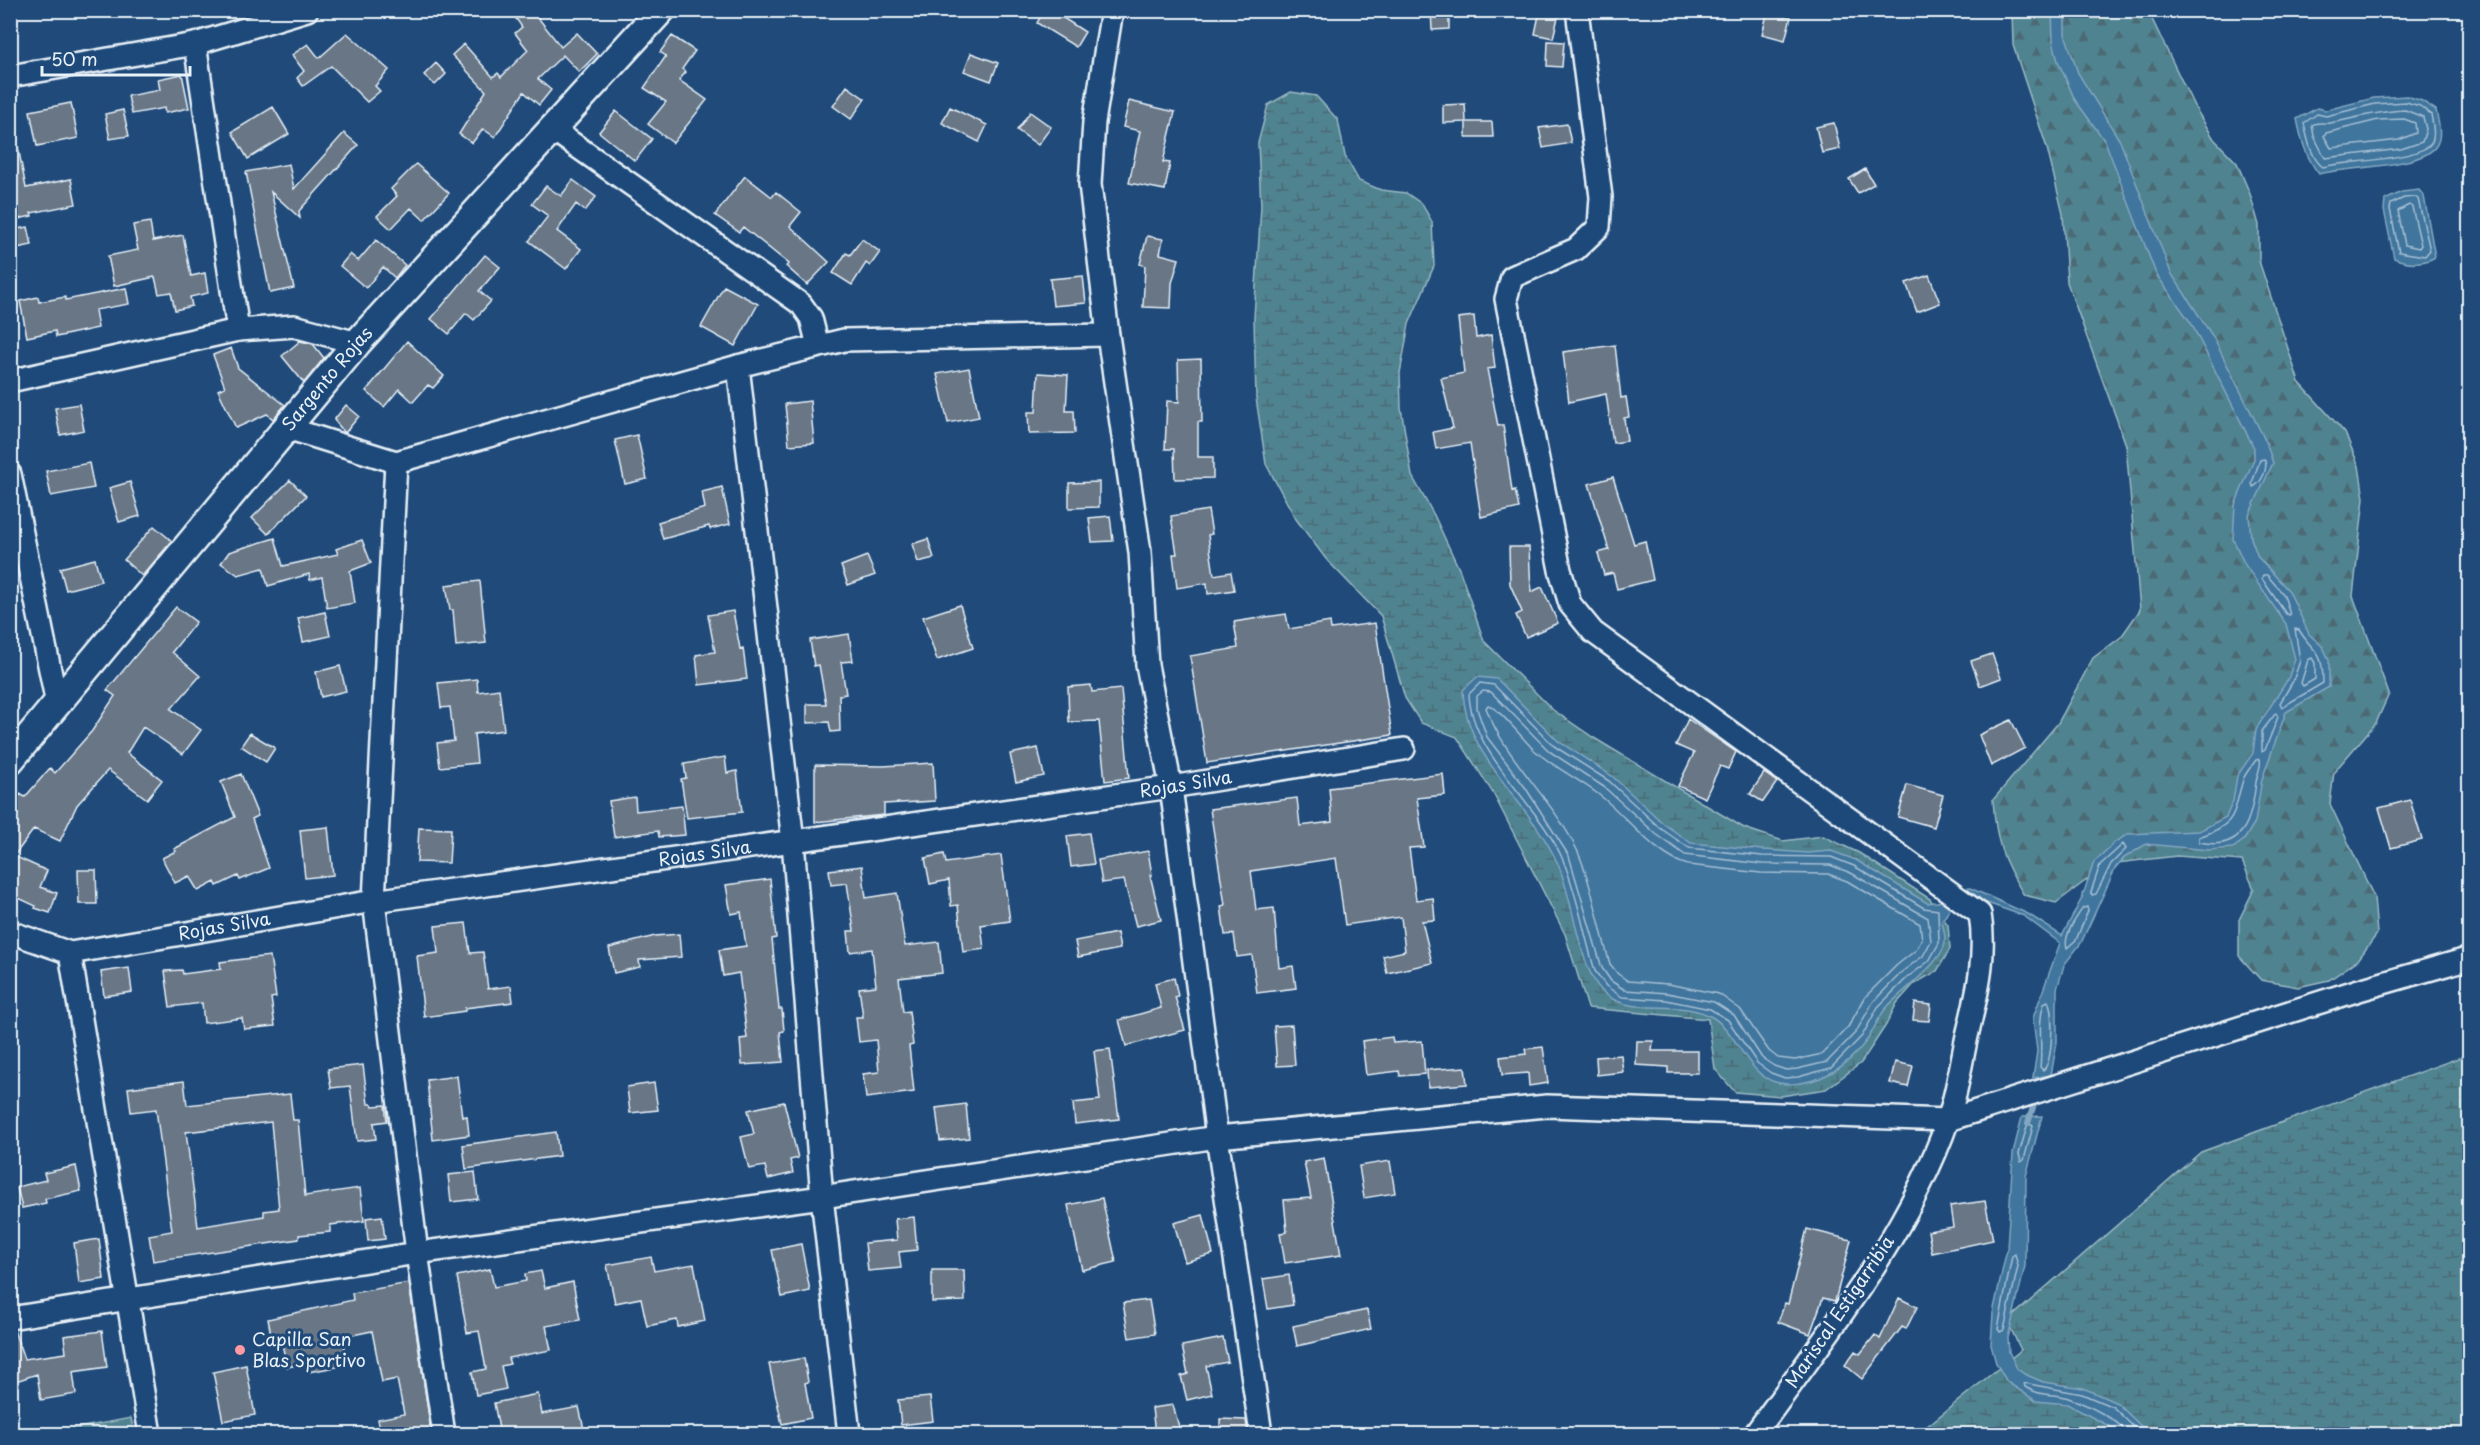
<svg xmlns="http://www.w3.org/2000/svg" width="2480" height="1445" font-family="'Playpen Sans',sans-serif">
<defs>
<pattern id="forest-firs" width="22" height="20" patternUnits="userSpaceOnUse" patternTransform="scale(1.5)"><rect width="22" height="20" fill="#4f8390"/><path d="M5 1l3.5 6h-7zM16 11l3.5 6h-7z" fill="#4b6b74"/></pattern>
<pattern id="wetland-marsh" width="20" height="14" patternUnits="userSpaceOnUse" patternTransform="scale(1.5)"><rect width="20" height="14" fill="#4f8390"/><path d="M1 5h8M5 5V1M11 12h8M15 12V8" fill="none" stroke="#4b6b74"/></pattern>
</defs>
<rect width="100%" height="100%" fill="#1f4a7a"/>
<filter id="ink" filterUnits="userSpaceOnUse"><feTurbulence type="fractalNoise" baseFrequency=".0167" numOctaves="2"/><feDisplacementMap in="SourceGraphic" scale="12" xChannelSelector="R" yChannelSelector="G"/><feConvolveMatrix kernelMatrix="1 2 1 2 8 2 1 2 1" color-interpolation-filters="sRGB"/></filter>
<g filter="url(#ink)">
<path fill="url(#forest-firs)" stroke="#9cbac4" stroke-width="1.5" d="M2012 11H2148L2194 106 2214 139 2237 163 2250 194 2259 225V261L2299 382 2345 433 2359 466 2364 498 2353 596 2389 694 2376 723 2334 772 2330 804 2374 897 2377 934 2358 960 2329 980 2298 987 2261 980 2239 956V920L2254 889 2242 861 2177 856 2108 864 2056 903 2024 895C2002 859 1996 842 1993 800L2058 723 2093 658 2121 637 2140 610 2126 445 2067 282 2063 214 2047 148 2013 45Z"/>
<path fill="url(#wetland-marsh)" stroke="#9cbac4" stroke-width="1.5" d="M1291 92 1316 96 1338 120 1345 156 1359 181 1381 190 1406 193 1422 204 1432 222 1434 266 1409 324 1400 373 1401 408 1412 476 1434 515 1460 571 1484 641 1553 710 1594 738 1744 828 1783 841 1823 836 1859 853 1930 899 1948 925 1950 949 1937 971 1914 984 1897 1003 1886 1025 1861 1063 1826 1089 1781 1096 1735 1092 1715 1069 1708 1019 1588 1008 1565 934 1493 793 1457 737 1421 723 1405 698 1381 616 1326 559 1296 519 1266 464 1256 398 1254 318 1261 206 1258 143 1268 105Z
M2469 1054V1434H1897L1921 1431 2021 1350 2007 1321 2201 1152Z"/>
<path fill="#4f8390" stroke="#9cbac4" stroke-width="1.5" d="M131 1418 134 1434H45Z"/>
<path fill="#40759d" stroke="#83a7c1" stroke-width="1.5" d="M2052 11H2065V34L2078 73 2120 141 2171 273 2213 337 2266 442 2273 463 2249 515 2251 538 2258 557 2289 591 2309 634 2323 647 2329 660V687L2286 712 2262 779 2255 822 2244 840 2233 848 2209 850 2146 844 2124 858 2116 867 2081 943 2064 965 2057 989V1042L2051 1075 2033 1078 2037 1051 2033 1018 2060 943 2024 916 1970 897 1962 889 1970 888 2028 914 2062 936 2082 898 2094 862 2115 842 2128 834 2199 831 2226 817 2233 801 2237 776 2253 753 2256 729 2288 679 2295 659 2286 624 2245 565 2233 539 2235 505 2254 459V448L2191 323 2156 274 2105 141 2075 100 2058 61 2053 41Z
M2407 96 2422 101 2436 110C2438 121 2443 136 2436 146 2422 168 2345 167 2319 174 2306 158 2301 139 2297 119L2317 108 2326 110 2374 98Z
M2419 190 2424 196 2435 257C2424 264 2407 264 2394 258L2384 210 2385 200 2402 192Z
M1477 677 1497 679 1558 741 1612 776 1664 824 1691 843 1763 850 1808 853 1831 851 1856 860 1927 903 1946 901 1952 906 1942 921C1943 927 1946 937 1945 943 1942 962 1902 991 1888 1006 1878 1016 1875 1029 1867 1040 1847 1067 1821 1084 1787 1084 1745 1083 1741 1030 1708 1015 1676 999 1626 1018 1601 990 1578 964 1573 896 1557 862 1530 802 1465 758 1463 690Z
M2042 1116 2026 1176 2025 1266 2008 1338 2009 1352 2018 1370 2029 1376 2043 1382 2083 1388 2117 1403 2149 1434H2124L2067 1404 2036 1401 2007 1382 1996 1363 1991 1345 1993 1313 2007 1249 2013 1153 2022 1117Z"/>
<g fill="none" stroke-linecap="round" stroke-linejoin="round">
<path stroke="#a5bfd4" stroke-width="1.5" d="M2406 102 2420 106 2431 114C2432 122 2436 134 2432 142 2423 160 2344 161 2323 167 2311 159 2307 137 2304 123L2317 114 2326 116 2375 104Z
M2405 110 2423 117 2426 129 2422 142 2401 149 2325 158 2314 136 2312 125C2318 121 2323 124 2330 123 2356 118 2379 111 2405 110Z
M2404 119 2415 123 2416 133 2399 140 2331 148 2324 136 2326 133 2378 120Z
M2404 198 2415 197 2418 199 2430 250 2425 256 2399 252 2390 209 2391 204Z
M2409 205 2412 207 2421 245 2419 248 2405 245 2398 211Z
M2264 459C2269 467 2262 483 2253 487L2252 483 2260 460Z
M2263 575H2267L2284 595 2290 615 2286 614 2262 579Z
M2295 629 2299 630C2314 655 2323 648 2323 683L2282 707 2280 703 2293 681 2300 661Z
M2312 658 2315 663V679L2303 686 2301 683 2308 660Z
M1480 683 1494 685 1554 746 1609 781 1660 828 1689 848 1762 856 1831 857 1854 866 1924 908 1938 910 1939 943 1929 961 1908 977 1878 1007 1862 1036 1831 1068 1798 1077 1785 1078 1771 1073 1757 1063 1728 1020 1710 1009 1666 1000 1622 997 1606 986 1595 971C1584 935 1578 896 1563 860 1540 805 1471 754 1469 694Z
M1483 691 1491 692 1549 751 1604 787 1656 834 1685 855 1762 864 1830 865 1851 873 1928 918 1931 941 1923 956 1903 971 1873 1002 1856 1032 1827 1062 1797 1069 1786 1070 1774 1066 1762 1058 1734 1015 1714 1002 1667 993 1625 990 1611 981 1602 968 1569 856 1525 787 1487 737 1477 709V696Z
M1488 705C1498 707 1523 739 1533 749 1553 767 1577 778 1598 794 1625 814 1655 857 1688 865L1761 873 1828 874 1847 881 1920 924 1922 939 1916 950 1897 965 1866 996 1848 1027 1822 1054 1795 1060 1778 1058 1769 1051 1740 1009 1719 994 1668 984 1628 981 1618 974 1610 964C1599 927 1593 887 1578 852 1554 800 1506 761 1486 708Z
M2276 713 2278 717 2265 750 2262 752V731Z
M2260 759C2262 766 2257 774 2256 782 2252 818 2245 852 2199 842V837C2239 823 2232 815 2243 780 2245 773 2252 766 2256 760Z
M2123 844 2126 849 2111 864 2096 894 2092 895 2091 892 2100 865Z
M2087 907 2088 911 2076 940 2067 948C2063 936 2076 918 2083 908Z
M2048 1001C2054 1012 2053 1063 2043 1070L2040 1067C2043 1045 2037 1024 2044 1003Z
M2028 1123 2033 1126 2024 1160 2021 1162 2019 1154Z
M2015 1254 2018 1266 2004 1330 2000 1332 1998 1329 2012 1256Z
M2126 1434C2124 1422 2083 1403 2071 1399 2053 1392 2043 1398 2025 1387L2024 1383 2082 1394 2113 1407 2141 1434"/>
<path stroke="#83a7c1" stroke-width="6" d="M2028 1123 2036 1098"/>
</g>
<path fill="#677686" stroke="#e8f1f8" stroke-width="1.5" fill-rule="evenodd" d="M510 10H532L561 47 577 33 597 54 579 72 563 55 538 79 551 90 539 105 524 92 495 137 483 129 472 143 459 134 486 91 452 55 464 44 493 77 498 73 501 77 528 50 515 33 522 27Z
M1044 10H1051L1085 32 1076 47 1037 23Z
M1431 10H1449V29L1432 30Z
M1540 10 1559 13 1553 38 1535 34Z
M1768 11 1791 17 1785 40 1762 34Z
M347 33 389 70 375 86 380 91 367 102 331 66 303 86 297 78 304 71 292 55 308 44 319 58Z
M672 36 695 51 682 69 686 72 679 80 707 100 673 143 648 124 666 102 644 88 666 56 660 52Z
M1548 41 1564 42 1562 67 1547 66Z
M971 53 998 63 991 81 964 71Z
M436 63 446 74 435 85 424 75Z
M182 74 189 108 165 113 164 108 132 114 128 96 160 90 158 79Z
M847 86 865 99 851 119 833 106Z
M1129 101 1175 112 1163 162 1170 163 1165 190 1129 183 1140 131 1123 127Z
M71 103 78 138 37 146 30 111Z
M1465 104 1466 122 1443 123V105Z
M273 107 289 134 248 159 232 132Z
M950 107 987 125 979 142 942 123Z
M123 110 129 136 110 139 105 114Z
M616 111 652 139 635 161 599 132Z
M1030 112 1051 127 1038 145 1017 130Z
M1466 122H1492L1493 137H1466Z
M1834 123 1840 149 1822 153 1816 127Z
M1567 124 1571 143 1543 148 1539 128Z
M344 133 358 145 299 211 300 218 271 192 294 288 270 293 246 172 289 164 294 189Z
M18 147 26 188 71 179 76 204 31 213 32 216 13 220 10 148Z
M416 164 449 193 424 220 411 208 391 229 377 216 397 196 391 189Z
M1865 169 1874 184 1858 193 1849 179Z
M745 176 772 197 776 192 801 212 790 226 829 262 807 285 786 266 789 264 743 227 739 232 715 215Z
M573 180 596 197 585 211 576 204 557 231 581 249 566 269 529 241 548 216 532 204 546 186 561 196Z
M150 222 153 241 183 235 191 276 205 273 208 293 190 297 192 306 175 310 171 292 159 294 155 277 114 286 108 256 138 250 133 225Z
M28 227 32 245 12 249 10 230Z
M1147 236 1163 239 1160 254 1179 259 1172 283 1171 308 1143 307 1145 266 1140 264Z
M862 239 880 252 870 266 866 263 852 285 833 273 846 253 850 255Z
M376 240 405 265 395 278 383 267 366 288 340 266 350 254 358 261Z
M485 255 500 267 479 291 491 301 474 320 466 313 449 334 431 319Z
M1929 275 1940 303 1917 312 1906 283Z
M1083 276 1086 303 1053 306 1050 279Z
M724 286 758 304 735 346 701 327Z
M126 288 129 304 95 310 98 328 56 337 55 331 27 337 20 301 38 297 39 302 65 297 66 300Z
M1474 316 1476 338 1491 335 1495 368 1487 369 1498 426 1503 425 1512 491 1515 490 1519 508 1481 517 1470 443 1436 449 1433 432 1453 428 1441 378 1464 373 1458 318Z
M300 341 313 344 324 358 304 383 282 356Z
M407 341 444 376 433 388 428 385 413 402 399 389 384 407 366 391Z
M1615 345 1621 398 1626 397 1629 417 1624 418 1627 441 1613 443 1606 394 1569 402 1563 352Z
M231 348 238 368 285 405 273 419 267 414 236 428 218 390 225 387 213 355Z
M1201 359 1202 422H1198V457H1213V478L1175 479 1174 449H1165L1167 401 1179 402 1178 360Z
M969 368 979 417 948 423 937 374Z
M1038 373 1068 375 1066 411H1074L1075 433 1029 434 1028 412H1036Z
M810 401 814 443 789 445 785 404Z
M79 404 84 430 60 435 55 408Z
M346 405 359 416 345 433 334 420Z
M637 435 647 479 625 484 615 440Z
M89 463 94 488 51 496 46 471Z
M1613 477 1634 544 1645 541 1653 580 1617 589 1613 573 1604 575 1598 553 1609 550 1589 484Z
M290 480 306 496 268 534 252 518Z
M130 482 140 516 119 522 109 488Z
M1099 482V507L1069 508V483Z
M722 487 730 524 710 529 709 526 663 539 658 522 705 508 702 492Z
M1208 510 1212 534 1208 535 1214 575 1231 572 1234 590 1208 594 1207 583 1177 588 1173 554H1177L1171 516Z
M1110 516 1113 541 1092 542 1089 518Z
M154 526 172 541 142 576 124 560Z
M275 538 283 566 338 554 336 549 362 540 371 563 350 571 355 603 327 608 322 577 310 580 309 574 268 586 263 568 238 575 221 563 229 552Z
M928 539 934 558 918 562 912 544Z
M1509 547H1529L1531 592 1542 587 1558 623 1526 637 1516 615 1522 612 1510 584Z
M867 556 875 575 848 585 841 566Z
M95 559 101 581 66 590 60 568Z
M480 581 486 643 456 646 453 610H450L446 585Z
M960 605 973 648 937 660 923 617Z
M176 607 196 622 172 652 200 676 171 709 201 730 183 754 143 727 127 753 162 780 147 799 108 770 77 805 60 841 34 829 14 856 47 871 40 887 57 893 50 913 35 908 36 906 10 894V806L20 794 25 797 50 768 55 773 92 731 115 696 107 690Z
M733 611 740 649 743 648 747 679 699 685 696 655 715 652 708 615Z
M325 612 330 636 303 642 298 618Z
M1286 614 1289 629 1330 622 1331 629 1375 623 1392 735 1207 763 1190 656 1238 648 1234 622Z
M849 634 853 661 841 662 846 694 839 695 840 731 831 732 829 722 807 723V704H826L819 665 814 666 810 640Z
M1992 654 2001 678 1980 686 1971 661Z
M340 666 346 691 321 697 316 672Z
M477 679 478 692 499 689 504 730 474 734 477 763 440 767 437 743 454 741 450 707 441 708 438 683Z
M1091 685 1092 692 1121 689 1129 778 1105 781 1099 721 1069 722 1068 687Z
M1688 719 1736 752 1728 769 1720 766 1705 798 1678 786 1694 753 1676 745Z
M2011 720 2025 748 1991 766 1979 735Z
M250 733 275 748 266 762 241 746Z
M1038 748 1044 776 1016 782 1010 754Z
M725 757 727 773 737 771 742 812 687 818 681 779 686 778 684 764Z
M933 763 935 801 884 804V815L815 822V765L883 766Z
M1764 773 1777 782 1763 802 1750 794Z
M241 774 258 816 252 819 269 868 240 880 238 876 217 886 215 882 198 891 189 876 175 883 162 858 176 851 174 849 235 817 221 782Z
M1443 774 1445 795 1417 798 1424 847 1409 848 1416 900 1433 898 1435 920 1422 921 1432 963 1387 973 1383 956 1405 951 1401 917 1345 925 1336 858 1251 871 1256 910 1274 908 1279 968 1293 966 1296 988 1257 993 1252 955 1237 957 1234 934 1225 935 1221 906 1225 905 1210 809 1297 798 1300 826 1332 822 1329 788Z
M1907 785 1943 795 1934 827 1898 817Z
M635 797 636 811 682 806 685 835 659 837 658 831 614 837 609 801Z
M2410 800 2422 840 2391 848 2379 808Z
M328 827 333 875 305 878 300 830Z
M419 828 451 829 449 863 417 862Z
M1089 833 1094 864 1071 867 1067 836Z
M1148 851 1152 875H1150L1161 920 1136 926 1124 880 1102 883 1098 860Z
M944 854 946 863 1001 855 1010 921 981 925 984 949 963 952 958 905 951 906 949 880 930 884 925 858Z
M862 866 866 898 897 893 905 946 939 942 942 973 899 978 903 1012 909 1011 913 1045 909 1046 914 1092 866 1098 863 1074 879 1072 876 1040 859 1042 856 1017H863L859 988 876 986 872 949 850 952 848 931H854L847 883 831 885 829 870Z
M78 870H96L97 904H79Z
M770 879 776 938 772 939 779 1009H782L784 1031 780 1032 783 1062 742 1065 740 1039 747 1038 739 973 723 976 719 950 746 946 741 912 731 914 726 885Z
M466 923 470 953 483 952 488 989 511 986 513 1002 465 1008V1011L424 1017 417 956 438 953 435 926Z
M1117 933 1120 949 1078 957 1075 941Z
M679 934 681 957 639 960 640 967 614 973 609 948 655 936Z
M270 956 276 997 271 998 275 1026 244 1029 242 1018 204 1023 202 1003 170 1007 165 971 182 970 183 974 221 969 220 962Z
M129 968 132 992 104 996 101 972Z
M1174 978 1178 996 1175 997 1185 1030 1126 1046 1119 1020 1161 1008 1155 983Z
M1915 1003 1931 1005 1929 1021 1913 1020Z
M1292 1025 1295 1065 1277 1066 1274 1026Z
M1392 1037 1393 1043 1422 1041 1425 1074 1400 1076 1399 1071 1366 1075 1362 1041Z
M1637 1041H1653L1652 1051H1698V1073H1668V1067L1636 1065Z
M1543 1047 1548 1083 1529 1086 1528 1073 1502 1075 1500 1057 1526 1054 1525 1049Z
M1110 1049 1119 1119 1075 1124 1073 1103 1100 1100 1094 1051Z
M1621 1055 1623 1072 1597 1075 1596 1057Z
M1895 1062 1913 1066 1908 1087 1890 1083Z
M363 1065 368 1104H372L373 1106 385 1105 387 1121 374 1123 376 1139 357 1141 350 1086 331 1088 328 1069Z
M1465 1067 1467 1084 1428 1087 1427 1070Z
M457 1076 462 1117 467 1116 469 1135 433 1140 427 1080Z
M184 1081 187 1105 290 1094 293 1120H298L305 1196 360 1188 364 1221 330 1225V1232L299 1235V1239L153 1261 149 1235 172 1231 156 1109 131 1112 128 1088ZM271 1122 279 1209 264 1211V1216L198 1227 186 1132Z
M654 1083 658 1110 630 1113 627 1087Z
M784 1102 798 1158 790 1160 793 1173 768 1179 765 1166 749 1169 741 1137 754 1134 748 1110Z
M966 1104 969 1138 940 1141 936 1108Z
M556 1132 559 1156 466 1169 463 1145Z
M1324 1158 1341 1255 1285 1263 1280 1233 1287 1232 1284 1200 1311 1198 1304 1162Z
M1390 1161 1395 1193 1364 1198 1359 1166Z
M76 1166 81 1191 45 1199 46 1203 22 1208 17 1187 46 1180 44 1173Z
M475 1172 478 1199 451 1202 448 1175Z
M1102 1198 1116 1262 1082 1270 1068 1205Z
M1985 1201 1993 1240 1932 1253 1928 1231 1953 1227 1950 1206Z
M1203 1215 1213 1254 1185 1262 1174 1223Z
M382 1216 385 1239 368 1241 366 1218Z
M914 1217 917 1250 899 1252 901 1268 868 1271 865 1243 897 1240 895 1219Z
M1807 1229 1851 1240 1835 1301 1823 1298 1810 1334 1778 1322 1785 1303 1788 1304Z
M99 1239 104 1279 79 1283 74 1243Z
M801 1244 810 1291 782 1297 772 1250Z
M651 1257 654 1271 694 1264 705 1321 678 1327 677 1320 647 1326 641 1298 615 1303 607 1265Z
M490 1269 494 1287 526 1281 525 1274 541 1271 545 1288 573 1282 580 1320 546 1326 551 1350 508 1358 510 1364 501 1366 506 1389 476 1395 472 1372 486 1369 479 1331 467 1333 457 1276Z
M932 1270H964L965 1301 932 1302Z
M1289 1275 1293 1305 1268 1309 1263 1279Z
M409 1283 431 1431 381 1434 378 1419 404 1414 397 1379 382 1382 372 1331 343 1337 348 1365 309 1372 307 1363 287 1367 281 1339 272 1340 268 1319 353 1300 352 1293Z
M1899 1298 1917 1307 1906 1329 1902 1327 1862 1379 1845 1365 1855 1351 1860 1354 1875 1335 1880 1339Z
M1149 1300 1155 1334 1129 1338 1123 1303Z
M1367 1310 1371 1329 1297 1346 1293 1326Z
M14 1330 24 1359 66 1353 64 1336 102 1331 107 1367 73 1372 76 1394 41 1400 37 1374 10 1383V1331Z
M1223 1338 1228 1362 1206 1366 1212 1394 1187 1400 1181 1376 1188 1374 1182 1346Z
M804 1358 808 1382 805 1383 811 1418 782 1424 769 1364Z
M246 1365 255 1415 223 1421 213 1372Z
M538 1394 542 1414 579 1407 585 1434H500L494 1403Z
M930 1397 933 1421 901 1425 898 1400Z
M1173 1405 1181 1434H1155L1152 1408Z
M1220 1419 1246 1420 1248 1434H1220Z"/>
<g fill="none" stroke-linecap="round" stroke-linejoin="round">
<g stroke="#e8f1f8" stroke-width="26">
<g id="minor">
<path d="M1112 10 1094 122 1090 184 1108 335 1140 552 1147 665 1171 787 1217 1137 1261 1434"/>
<path d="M1577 10 1601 197 1599 227 1576 249 1512 277 1506 299 1560 570 1570 604 1593 632 1980 914C1987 957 1977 994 1967 1036 1961 1063 1957 1093 1948 1120 1907 1237 1826 1335 1755 1434"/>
<path d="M195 44 238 330"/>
<path d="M10 76 195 44 307 10"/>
<path d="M552 129 801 304 811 318 818 346"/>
<path d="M738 366 793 842 822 1197 849 1434"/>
<path d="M10 381 238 330 294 326 357 343"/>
<path d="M287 428 396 462 738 366 844 340 1108 335"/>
<path d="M396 462 374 901 417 1253 444 1434"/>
<path d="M10 474 57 704"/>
<path id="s1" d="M10 932 70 953 374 901 1171 787 1404 749"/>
<path d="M70 953 150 1434"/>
<path d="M10 1318 417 1253 822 1197 1217 1137 1547 1106 1948 1120 2359 990 2470 958"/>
</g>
</g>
<g stroke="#e8f1f8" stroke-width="32">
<g id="tertiary">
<path id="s2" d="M10 760 357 343 661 10"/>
</g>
</g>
<use href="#minor" stroke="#1f4a7a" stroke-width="21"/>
<use href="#tertiary" stroke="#1f4a7a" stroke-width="27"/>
</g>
</g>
<circle fill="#ff9aa2" stroke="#1f4a7a" stroke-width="2" cx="240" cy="1350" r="6"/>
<g text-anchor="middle" stroke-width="6" stroke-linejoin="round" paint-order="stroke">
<g font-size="18" fill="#e8f1f8" stroke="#1f4a7a">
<text dy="6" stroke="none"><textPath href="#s2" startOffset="496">Sargento Rojas</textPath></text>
<text dy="6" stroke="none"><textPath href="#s1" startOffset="1192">Rojas Silva</textPath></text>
<text dy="6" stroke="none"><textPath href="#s1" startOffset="706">Rojas Silva</textPath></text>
<text dy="6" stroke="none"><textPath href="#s1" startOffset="220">Rojas Silva</textPath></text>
<text transform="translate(1840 1312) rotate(-56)" y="6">Mariscal Estigarribia</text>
</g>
<g font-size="18" fill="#e8f1f8" stroke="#1f4a7a" text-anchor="start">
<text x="252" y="1346">Capilla San<tspan x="252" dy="21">Blas Sportivo</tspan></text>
</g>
</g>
<rect width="2480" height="1445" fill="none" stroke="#1f4a7a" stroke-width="36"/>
<rect x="18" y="18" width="2444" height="1409" fill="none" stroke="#e8f1f8" stroke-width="2" filter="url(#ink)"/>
<path d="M42 66v9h148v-9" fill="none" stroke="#e8f1f8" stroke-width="3"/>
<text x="51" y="66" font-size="18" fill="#e8f1f8" stroke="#1f4a7a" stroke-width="4.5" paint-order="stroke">50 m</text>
</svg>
